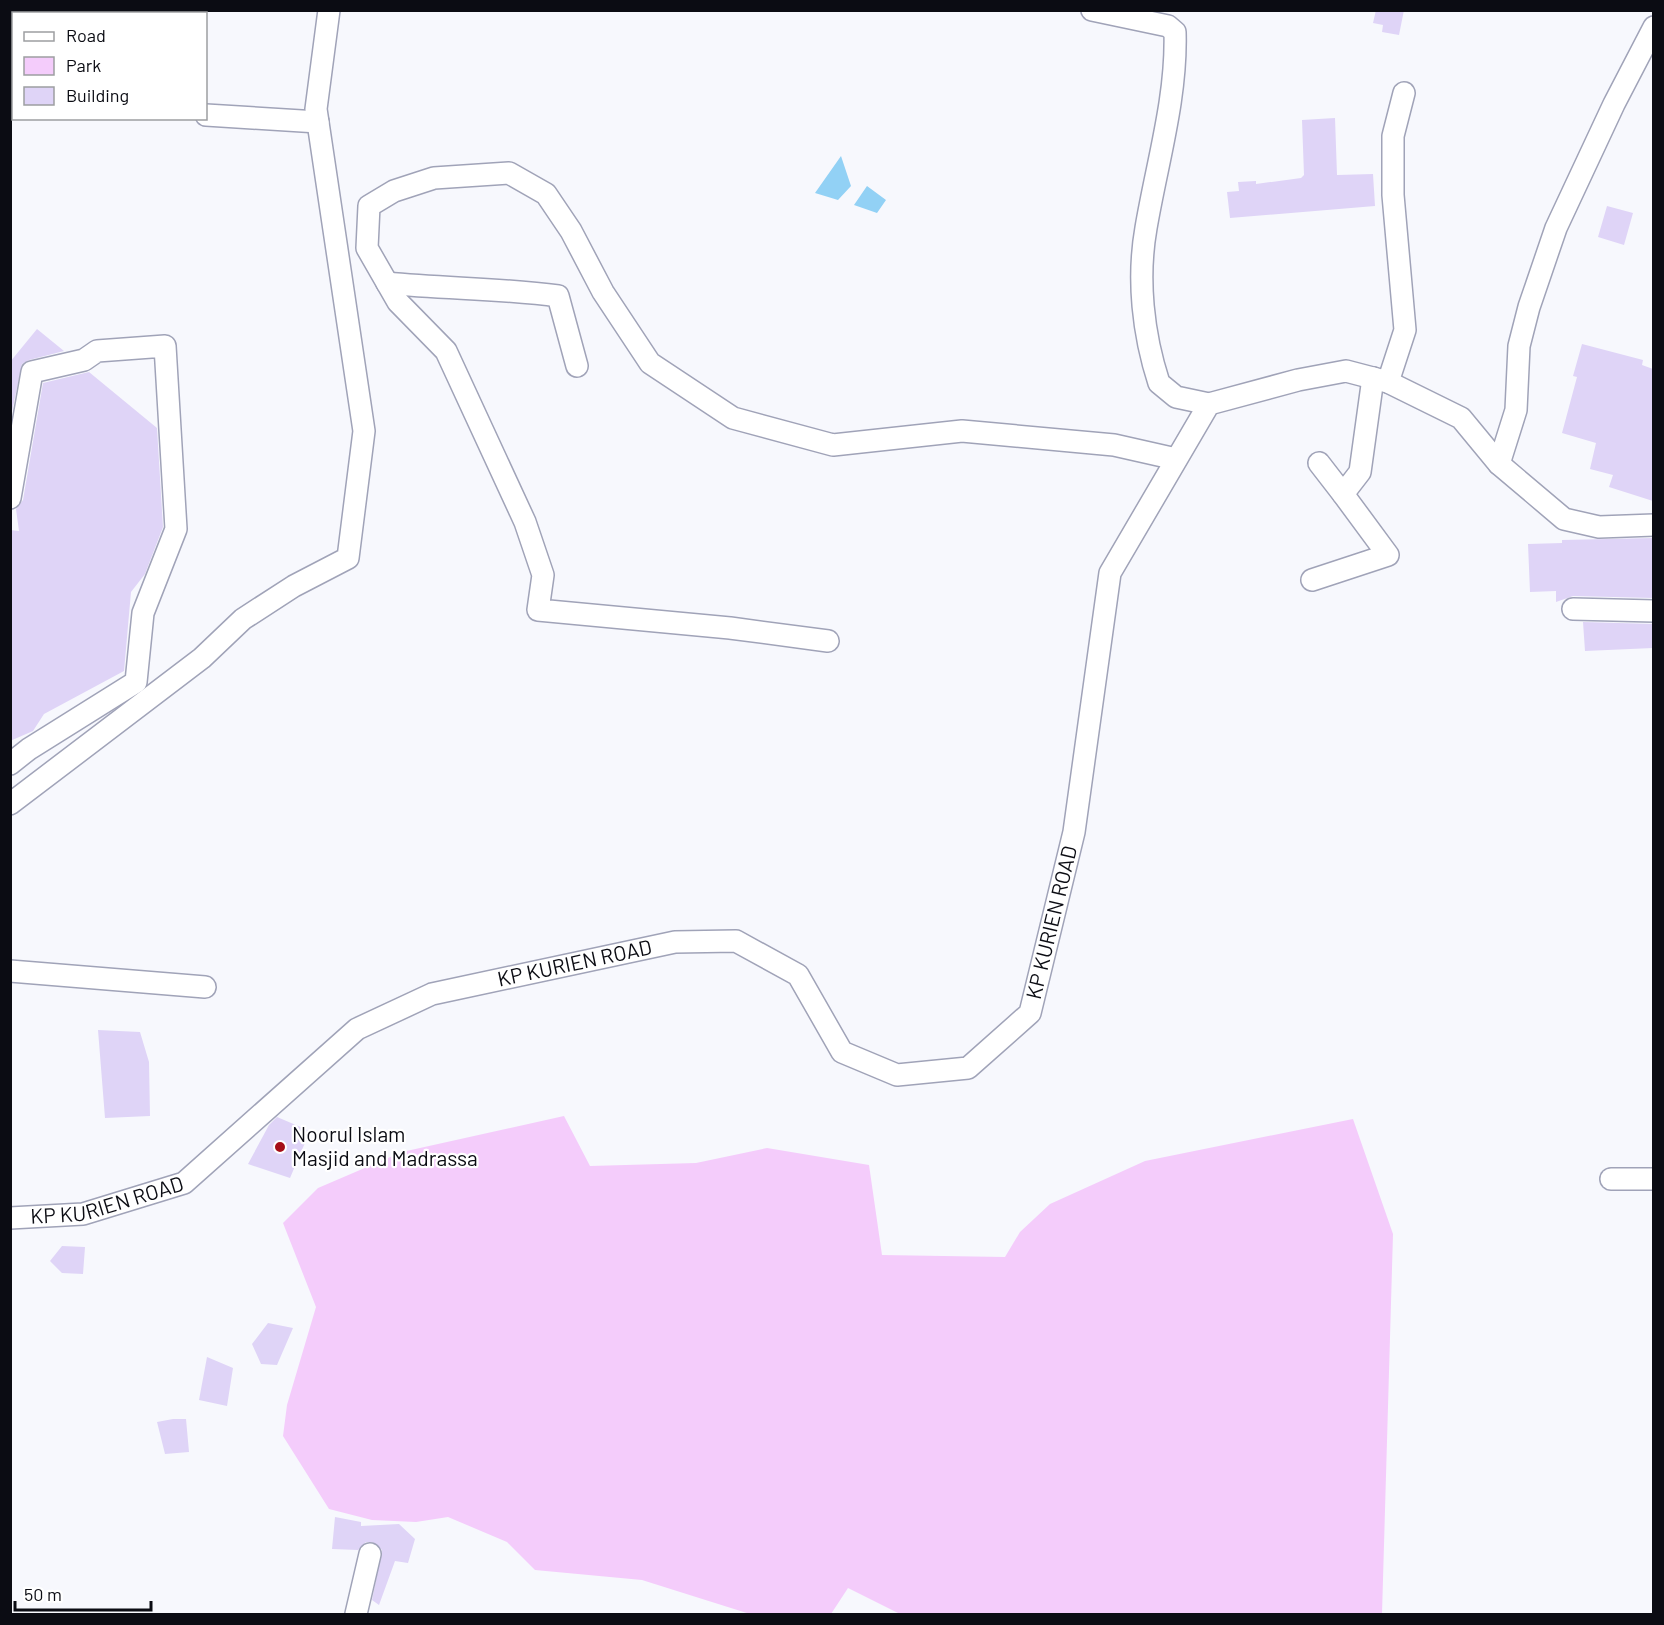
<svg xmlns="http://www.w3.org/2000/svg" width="1664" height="1625" font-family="Barlow,sans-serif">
<rect width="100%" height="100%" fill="#f7f8fd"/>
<path fill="#f4ccfb" d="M564 1116 590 1166 696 1163 767 1148 869 1165 882 1255 1005 1257 1020 1232 1050 1204 1145 1161 1353 1119 1393 1234 1382 1614H900L848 1588 831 1614H750L642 1580 535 1570 507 1542 448 1517 416 1522 372 1520 329 1509 283 1436 287 1405 316 1307 283 1223 318 1188 402 1152Z"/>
<path fill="#92d1f5" d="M841 156 851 186 838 200 815 193Z
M867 186 886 200 877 213 854 205Z"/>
<path fill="#dfd4f7" d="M1376 10H1404L1399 35 1382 32 1383 25 1373 23Z
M1335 118 1337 175 1373 174 1375 206 1230 218 1227 192 1239 191 1238 182 1256 181V184L1301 178 1304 175 1302 120Z
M1607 206 1633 213 1624 245 1598 237Z
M37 329 64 351 29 360 22 364 10 421V362Z
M1582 344 1643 360 1642 365 1653 369V501L1609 487 1613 475 1590 469 1596 443 1562 433 1577 377 1573 376Z
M89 372 157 428 163 527 145 574 131 592 124 671 44 714 33 731 10 741V530L19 531 16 509 23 500 43 383Z
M1653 538V598L1573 596 1556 602V591L1530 592 1528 544 1562 543V540Z
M1583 622 1653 624V648L1585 651Z
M98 1030 140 1032 149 1062 150 1116 105 1118Z
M277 1117 310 1131 290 1178 248 1164 269 1125Z
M62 1246 85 1247 83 1274 62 1273 50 1261Z
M268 1323 293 1328 277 1365 261 1364 252 1344Z
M207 1357 233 1368 227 1406 199 1400Z
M173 1419H186L189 1452 165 1454 157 1422Z
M335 1517 361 1522V1526L399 1524 415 1539 408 1563 395 1561 379 1605 372 1600 382 1550 372 1542H366L358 1550 332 1549Z"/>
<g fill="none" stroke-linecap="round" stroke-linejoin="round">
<g stroke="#a0a3b8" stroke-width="24">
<g id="minor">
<path d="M1092 10 1168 26 1175 32C1177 98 1157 163 1146 228 1137 279 1143 334 1159 383L1176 397 1209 404"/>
<path d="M132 14 133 10"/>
<path d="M206 115 318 122"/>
<path d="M387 283C444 289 501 288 558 296L577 366"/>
<path d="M1388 382 1405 330 1393 195V136L1404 93"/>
<path d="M1319 463 1343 494"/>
<path d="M1499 464 1516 410 1519 346 1529 307 1556 228 1614 104 1654 27"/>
<path d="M10 498 32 372 84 360 97 351 165 346 176 529 143 613 136 682 29 749 10 764"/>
<path d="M1312 580 1388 555 1343 494 1360 472 1373 378"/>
<path d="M1573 609 1654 611"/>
<path d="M828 641 730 628 538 610 543 575 525 522 446 351 398 302 367 248 369 206 394 191 434 178 509 173 546 194 571 231 603 292 650 363 733 418 833 445 962 431 1114 445 1176 459"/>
<path d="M10 804 202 658 243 619 294 586 348 558 364 431 316 109 329 10"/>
<path d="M10 971 205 987"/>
<path d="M1611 1179H1654"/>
<path id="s1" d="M10 1218 83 1214 184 1183 357 1029 432 994 675 942 736 941 798 975 842 1052 897 1075 968 1068 1030 1013 1074 832 1110 573 1209 404 1298 380 1346 371 1388 382 1461 418 1499 464 1564 519 1599 527 1654 525"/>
<path d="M356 1614 370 1554"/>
</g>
</g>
<use href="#minor" stroke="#fff" stroke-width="21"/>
</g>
<circle fill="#a50e18" stroke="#fff" stroke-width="2" cx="280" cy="1147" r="6"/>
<g text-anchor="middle" stroke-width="4.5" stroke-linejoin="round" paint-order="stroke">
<g font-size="21" fill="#0b0c13" stroke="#fff">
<text dy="7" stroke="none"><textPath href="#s1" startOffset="1269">KP KURIEN ROAD</textPath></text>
<text dy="7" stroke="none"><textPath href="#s1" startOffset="639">KP KURIEN ROAD</textPath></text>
<text dy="7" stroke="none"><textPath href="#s1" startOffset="99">KP KURIEN ROAD</textPath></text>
</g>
<g font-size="21" fill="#0b0c13" stroke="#fff" text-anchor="start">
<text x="292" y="1142">Noorul Islam<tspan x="292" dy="24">Masjid and Madrassa</tspan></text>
</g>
</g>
<rect width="1664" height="1625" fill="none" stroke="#0b0c13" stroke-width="24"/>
<rect x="12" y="12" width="195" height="108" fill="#ffffff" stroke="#9d9ea1" stroke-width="1.5"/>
<rect x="24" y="32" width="30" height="9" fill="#ffffff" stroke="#9d9ea1" stroke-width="1.5"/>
<text x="66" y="42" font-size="18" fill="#0b0c13">Road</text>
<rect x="24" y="57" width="30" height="18" fill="#f4ccfb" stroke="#9d9ea1" stroke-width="1.5"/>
<text x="66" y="72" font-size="18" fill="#0b0c13">Park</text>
<rect x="24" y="87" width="30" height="18" fill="#dfd4f7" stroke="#9d9ea1" stroke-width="1.5"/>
<text x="66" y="102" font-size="18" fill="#0b0c13">Building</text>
<path d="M15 1601v9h136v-9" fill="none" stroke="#0b0c13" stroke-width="3"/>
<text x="24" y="1601" font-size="18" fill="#0b0c13" stroke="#ffffff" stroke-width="4.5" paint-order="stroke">50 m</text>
</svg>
